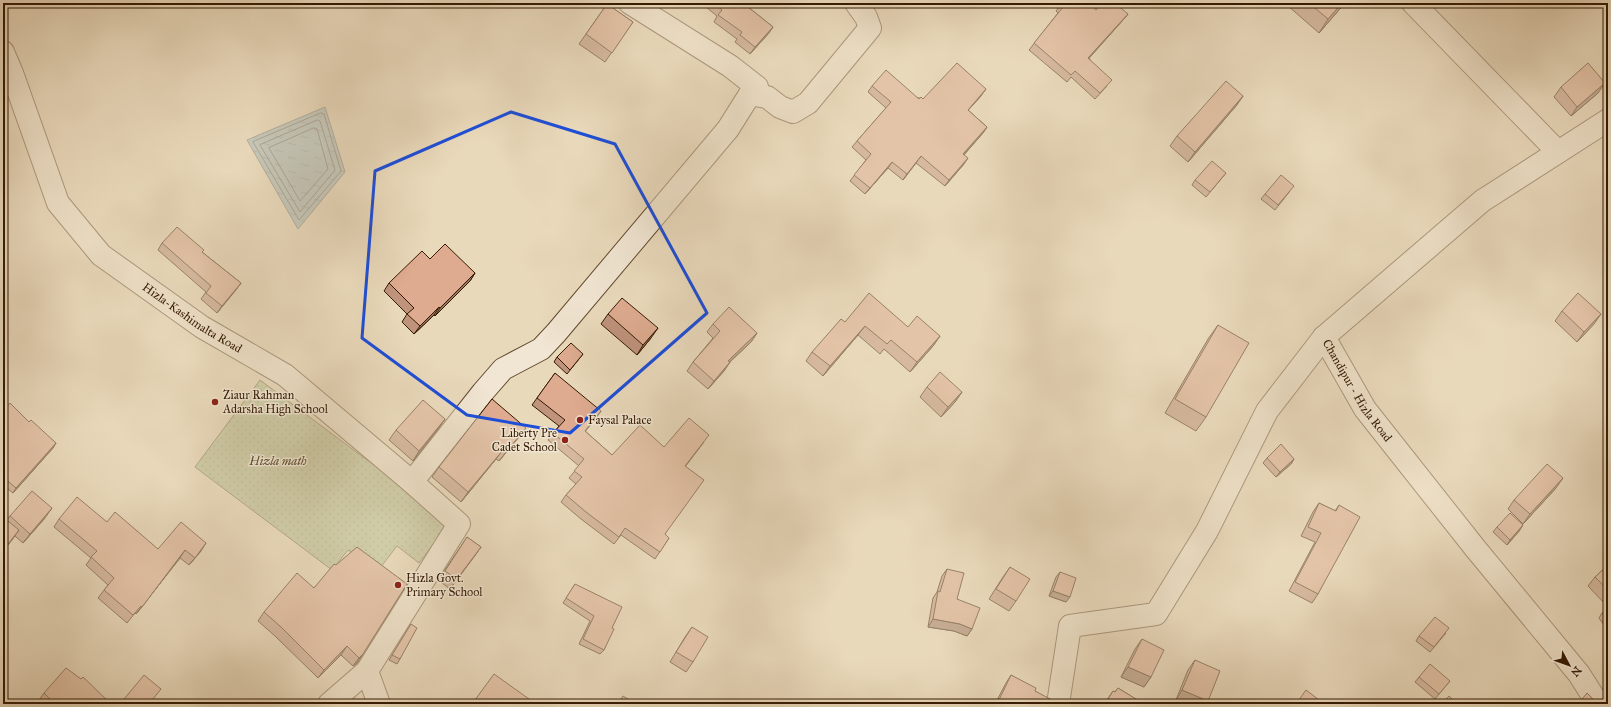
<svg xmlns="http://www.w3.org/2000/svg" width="1611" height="707" font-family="'IM FELL Great Primer',serif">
<defs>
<pattern id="park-dots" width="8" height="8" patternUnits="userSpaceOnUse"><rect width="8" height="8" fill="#b3c092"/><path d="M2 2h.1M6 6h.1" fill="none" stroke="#9ba47c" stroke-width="1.8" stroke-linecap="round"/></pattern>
<pattern id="water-ripples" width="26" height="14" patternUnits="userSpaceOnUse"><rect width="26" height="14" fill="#9eb7bc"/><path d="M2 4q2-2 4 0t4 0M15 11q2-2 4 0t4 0" fill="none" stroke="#829497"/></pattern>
</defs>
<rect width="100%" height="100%" fill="#e9d9bb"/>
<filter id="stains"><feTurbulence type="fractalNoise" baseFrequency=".005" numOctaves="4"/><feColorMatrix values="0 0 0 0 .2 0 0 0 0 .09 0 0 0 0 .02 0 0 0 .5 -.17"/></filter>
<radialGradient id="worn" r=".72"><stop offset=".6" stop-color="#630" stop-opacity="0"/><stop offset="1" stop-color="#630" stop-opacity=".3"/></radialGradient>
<path fill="url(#park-dots)" stroke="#746d4a" d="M260 380 450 522 419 563 397 546 377 572 348 550 332 570 195 467Z"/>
<path fill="url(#water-ripples)" stroke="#747872" d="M325 107 345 172 298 229 247 140Z"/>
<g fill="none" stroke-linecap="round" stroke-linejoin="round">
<path stroke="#6a685f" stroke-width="1" d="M321 113 324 114 341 171 299 220 253 142Z
M318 120 320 121 335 170 300 212 260 145Z
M314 128 317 129 328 169 300 201 269 148Z"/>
<g stroke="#624a30" stroke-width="24">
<g id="street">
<path d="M630 3 730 66 757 87 750 94"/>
<path d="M1413 3 1558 152"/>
<path id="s1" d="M3 52 12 73 58 203 101 255 202 327 285 375 412 482 459 524 367 671 379 704"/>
<path id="s2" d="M1324 337 1365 409 1475 548 1579 674 1598 704"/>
<path d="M412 482 483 392 503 369 541 349 556 333 728 129 750 94 767 97 780 107 793 112 808 103 870 28 866 17 856 3"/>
<path d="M329 704 367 671"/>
<path d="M1058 704 1070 626 1156 614 1207 531 1267 411 1324 337 1482 201 1608 120"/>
</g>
</g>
<use href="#street" stroke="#f1e6d3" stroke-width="22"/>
</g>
<path fill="#bf937c" stroke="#351a02" d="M701 3H743L773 27 768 34 750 54 735 42 737 39 714 22 717 16Z
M1288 3H1345L1319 33 1287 5Z
M607 4 633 22 605 62 579 44Z
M1061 4 1128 14 1123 20 1089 58 1107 86 1095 99 1071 77 1067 82 1029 50 1058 13 1056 11Z
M872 86 923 99 981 96 968 110 987 127 983 133 964 155V164L945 186 916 163 903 180 888 168 865 194 850 181 866 160 852 147 857 141 886 108 868 92Z
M1561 87 1598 93 1571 116 1554 97Z
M1243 96 1236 106 1188 162 1170 146 1177 136Z
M1226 173 1222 178 1206 197 1192 185 1195 180Z
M1290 191 1275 210 1261 199 1265 194Z
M162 243 202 252 241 283 217 313 201 299 206 292 158 250Z
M430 259 475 273 470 281 435 316 434 315 414 334 402 322 407 314 384 291 389 283Z
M1562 311 1594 324 1577 342 1555 321Z
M608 314 651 338 637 355 601 324Z
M845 322 908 327 940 336 933 346 910 372 884 349 880 354 858 335 823 376 806 361 812 352Z
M713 324 757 333 751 342 730 362 724 371 708 389 687 371 693 362 713 338 707 332Z
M1218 325 1206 417 1196 431 1165 413 1208 339Z
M583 354 567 374 554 362 557 357Z
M555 373 596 418 585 431 612 455 664 447 704 442 685 467 665 535 669 538 655 559 621 535 614 544 581 519 561 502 566 495 576 484 569 478 579 466 548 440 559 426 532 405Z
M927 387 962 392 955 402 941 417 920 397Z
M3 411 29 422 56 443 53 448 13 493 3 485Z
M445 419 438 429 413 461 389 440 396 430Z
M519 437 499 461 496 459 461 502 432 477 439 467Z
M1267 458 1294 459 1291 464 1276 477 1263 463Z
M1556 488 1523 524 1508 509 1514 500Z
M1319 503 1335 511 1339 505 1318 594 1312 603 1289 591 1315 542 1301 536 1313 512Z
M10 516 45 518 23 543 15 536 3 551V517L7 520Z
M59 519 107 522 158 549 201 551 189 565 180 558 136 614 135 613 127 623 98 598 108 585 86 565 91 558 54 527Z
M1497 527 1520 530 1507 545 1493 532Z
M467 537 481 547 450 589 438 580Z
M336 565 407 584 357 663 353 666 341 655 318 678 275 636 258 621 264 612 314 588Z
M1608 565V603L1606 605 1588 586 1595 577Z
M1010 567 1016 601 1009 611 989 599 1003 577Z
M947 569 957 599 972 629 967 636 954 631 928 627 933 598 937 592 942 576Z
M1060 572 1066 602 1049 596 1056 577Z
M575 584 612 628 604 650 600 654 579 644 590 621 563 603Z
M1608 609V631L1599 618 1602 613Z
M411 624 400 659 397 664 389 660Z
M692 627 693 662 686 672 670 662 685 637Z
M1446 633 1430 652 1416 641 1419 636Z
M1142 639 1151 677 1144 687 1121 677 1135 649Z
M1195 660 1208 701 1206 704H1185L1176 700 1188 670Z
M1011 675 1035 691 1055 704H995L1006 683Z
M1419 677 1450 681 1435 699 1415 682Z
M1118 688 1144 704H1104L1113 691 1115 692Z
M44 693 111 704H43L39 700Z"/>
<path fill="#9b7865" stroke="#351a02" d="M1342 3H1345L1319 33 1328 19Z
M1128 14 1123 20 1084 64 1088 58Z
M773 27 768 34 750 54 755 47Z
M1605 83 1598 93 1571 116 1577 107Z
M986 89 981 96 963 116 968 110Z
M1243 96 1236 106 1188 162 1195 152Z
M987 127 983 133 959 160 963 154Z
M921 156 916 163 903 180 907 174Z
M968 158 964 164 945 186 949 180Z
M892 162 888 168 865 194 870 188Z
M475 273 470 281 435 316 440 308Z
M241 283 236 290 217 313 222 306Z
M439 307 434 315 414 334 420 326Z
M1601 314 1594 324 1577 342 1584 332Z
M865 326 858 335 823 376 830 366Z
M658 328 651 338 637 355 643 345Z
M757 333 751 342 722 369 728 361Z
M940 336 933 346 910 372 917 362Z
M730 362 724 371 708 389 714 381Z
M962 392 955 402 941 417 948 407Z
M601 411 596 418 580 438 585 431Z
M445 419 438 429 413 461 419 451Z
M526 428 519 437 499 461 506 452Z
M56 443 53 448 13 493 16 488Z
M503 450 496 459 461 502 468 492Z
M1294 459 1291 464 1276 477 1280 472Z
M1563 478 1556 488 1523 524 1530 514Z
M52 508 45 518 23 543 30 534Z
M1523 525 1520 530 1507 545 1510 540Z
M19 530 12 540 3 551 5 548Z
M206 543 201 551 189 565 195 558Z
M481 547 474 557 450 589 457 579Z
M185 550 180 558 136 614 142 607Z
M1053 591 1070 597 1066 602 1049 596Z
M933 619 960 624 972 629 967 636 954 631 928 627Z
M347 646 341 655 318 678 324 670Z
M363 654 357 663 353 666 359 658Z
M1128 667 1151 677 1144 687 1121 677Z
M1182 690 1208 701 1206 704H1185L1176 700Z"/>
<path fill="#deab90" stroke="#351a02" d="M714 3H743L773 27 755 47 740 35 742 32 718 15 722 10Z
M1062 3H1089L1096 10 1102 3H1115L1128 14 1088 58 1112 80 1100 93 1075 71 1071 75 1034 43 1063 7 1061 4Z
M1309 3H1342L1328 19Z
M607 4 633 22 612 53 586 34Z
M957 63 986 89 968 110 987 127 963 154 968 158 949 180 921 156 907 174 892 162 870 188 854 175 871 154 857 141 891 102 872 86 886 70 919 99 921 97 923 99Z
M1588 63 1605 83 1577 107 1561 87Z
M1226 81 1243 96 1195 152 1177 136Z
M1212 161 1226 173 1210 192 1195 180Z
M1281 175 1294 186 1278 205 1265 194Z
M177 227 204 250 202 252 241 283 222 306 206 293 211 286 162 243Z
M445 244 475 273 440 308 439 307 420 326 407 314 414 308 389 283 422 251 430 259Z
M869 293 908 327 917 316 940 336 917 362 891 340 887 344 865 326 830 366 812 352 841 319 845 322Z
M1578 293 1601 314 1584 332 1562 311Z
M622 298 658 328 643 345 608 314Z
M729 307 757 333 728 361 730 362 714 381 693 362 720 331 713 324Z
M1218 325 1249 343 1206 417 1175 399Z
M571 343 583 354 570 370 557 357Z
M940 372 962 392 948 407 927 387Z
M555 373 601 411 585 431 612 455 640 425 664 447 689 418 709 435 685 466 704 480 665 534 669 538 660 552 625 528 619 537 586 512 566 495 582 477 574 471 584 459 553 433 565 420 537 398Z
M492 399 526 428 506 452 503 450 468 492 439 467Z
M423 400 445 419 419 451 396 430Z
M10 403 29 422 31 420 56 443 16 488 3 477V473L5 471 3 470V411Z
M1281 444 1294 459 1280 472 1267 458Z
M1547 464 1563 478 1530 514 1514 500Z
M32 491 52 508 30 534 10 516Z
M77 497 107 522 115 512 158 549 181 522 206 543 195 558 185 550 142 607 141 606 133 615 104 590 114 578 91 557 97 551 59 519Z
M1319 503 1336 511 1339 505 1360 517 1318 594 1295 582 1321 533 1308 527Z
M1510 513 1523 525 1510 540 1497 527Z
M3 517 19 530 5 548 3 547Z
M467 537 481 547 457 579 445 571Z
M357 547 407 584 363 654 359 658 347 646 324 670 281 627 264 612 297 573 314 588 334 564 336 565Z
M1608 565V590L1595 577Z
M1010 567 1030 579 1016 601 996 589Z
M947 569 964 573 957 599 980 608 972 629 960 624 933 619 938 591 940 592Z
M1060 572 1076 578 1070 597 1053 591Z
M575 584 622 607 612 628 614 629 604 650 583 639 594 616 566 598Z
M1608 609V621L1602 613Z
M1435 617 1449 628 1434 647 1419 636Z
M411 624 417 628 400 659 392 655Z
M692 627 708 637 693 662 676 652Z
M1142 639 1164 650 1151 677 1128 667Z
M1195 660 1220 671 1208 701 1182 690Z
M1430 664 1450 681 1439 694 1419 677Z
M66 668 81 679 83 677 111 704H55L44 693Z
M494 674 529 699 525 704H472Z
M144 675 161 689 149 704H120Z
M1011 675 1036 688 1035 691 1052 700 1055 704H997Z
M1118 688 1144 704H1105L1113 691 1115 692Z
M1306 690 1319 700 1316 704H1296Z
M1587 693 1598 704H1578Z
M623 696 636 704H618Z
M1449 696 1457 704H1442Z"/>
<path d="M0 0H1611V707H0ZM511 112 615 144 707 313 570 433 467 415 362 338 375 171Z" fill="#e9d9bb" fill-opacity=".55" fill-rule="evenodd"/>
<path fill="none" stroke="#1d4ed8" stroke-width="3" stroke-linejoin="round" d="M511 112 615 144 707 313 570 433 467 415 362 338 375 171Z"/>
<g fill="#8f2418" stroke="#f1e6d3" stroke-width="1.5">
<circle cx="215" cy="402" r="4"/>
<circle cx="580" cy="420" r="4"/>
<circle cx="565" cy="440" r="4"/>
<circle cx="398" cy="585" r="4"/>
</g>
<g text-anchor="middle" stroke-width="3" stroke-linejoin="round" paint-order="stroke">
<g font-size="12" fill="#351a02" stroke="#f1e6d3">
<text dy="4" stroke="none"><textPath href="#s1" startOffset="339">Hizla-Kashimalta Road</textPath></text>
<text dy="4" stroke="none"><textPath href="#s2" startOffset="63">Chandipur - Hizla Road</textPath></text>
</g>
<g font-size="12" fill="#351a02" stroke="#f1e6d3" text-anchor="start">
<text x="223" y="399">Ziaur Rahman<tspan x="223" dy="14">Adarsha High School</tspan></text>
<text x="588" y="424">Faysal Palace</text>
<text x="557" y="437" text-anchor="end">Liberty Pre<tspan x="557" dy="14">Cadet School</tspan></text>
<text x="406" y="582">Hizla Govt.<tspan x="406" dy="14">Primary School</tspan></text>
</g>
<g font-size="12" font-style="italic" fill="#5b4c2d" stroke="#f1e6d3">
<text x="278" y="465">Hizla math</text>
</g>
</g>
<rect width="1611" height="707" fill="none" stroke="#e9d9bb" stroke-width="16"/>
<rect x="4" y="4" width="1603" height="699" fill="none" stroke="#351a02" stroke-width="2"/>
<rect x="8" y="8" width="1595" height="691" fill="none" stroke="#351a02"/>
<g transform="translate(1569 665) rotate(131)" stroke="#f1e6d3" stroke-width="3" paint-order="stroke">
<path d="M0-3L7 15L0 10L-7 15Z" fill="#351a02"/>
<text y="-6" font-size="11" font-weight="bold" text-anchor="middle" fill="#351a02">N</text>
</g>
<rect width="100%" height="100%" filter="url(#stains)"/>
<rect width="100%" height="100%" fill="url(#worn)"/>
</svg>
